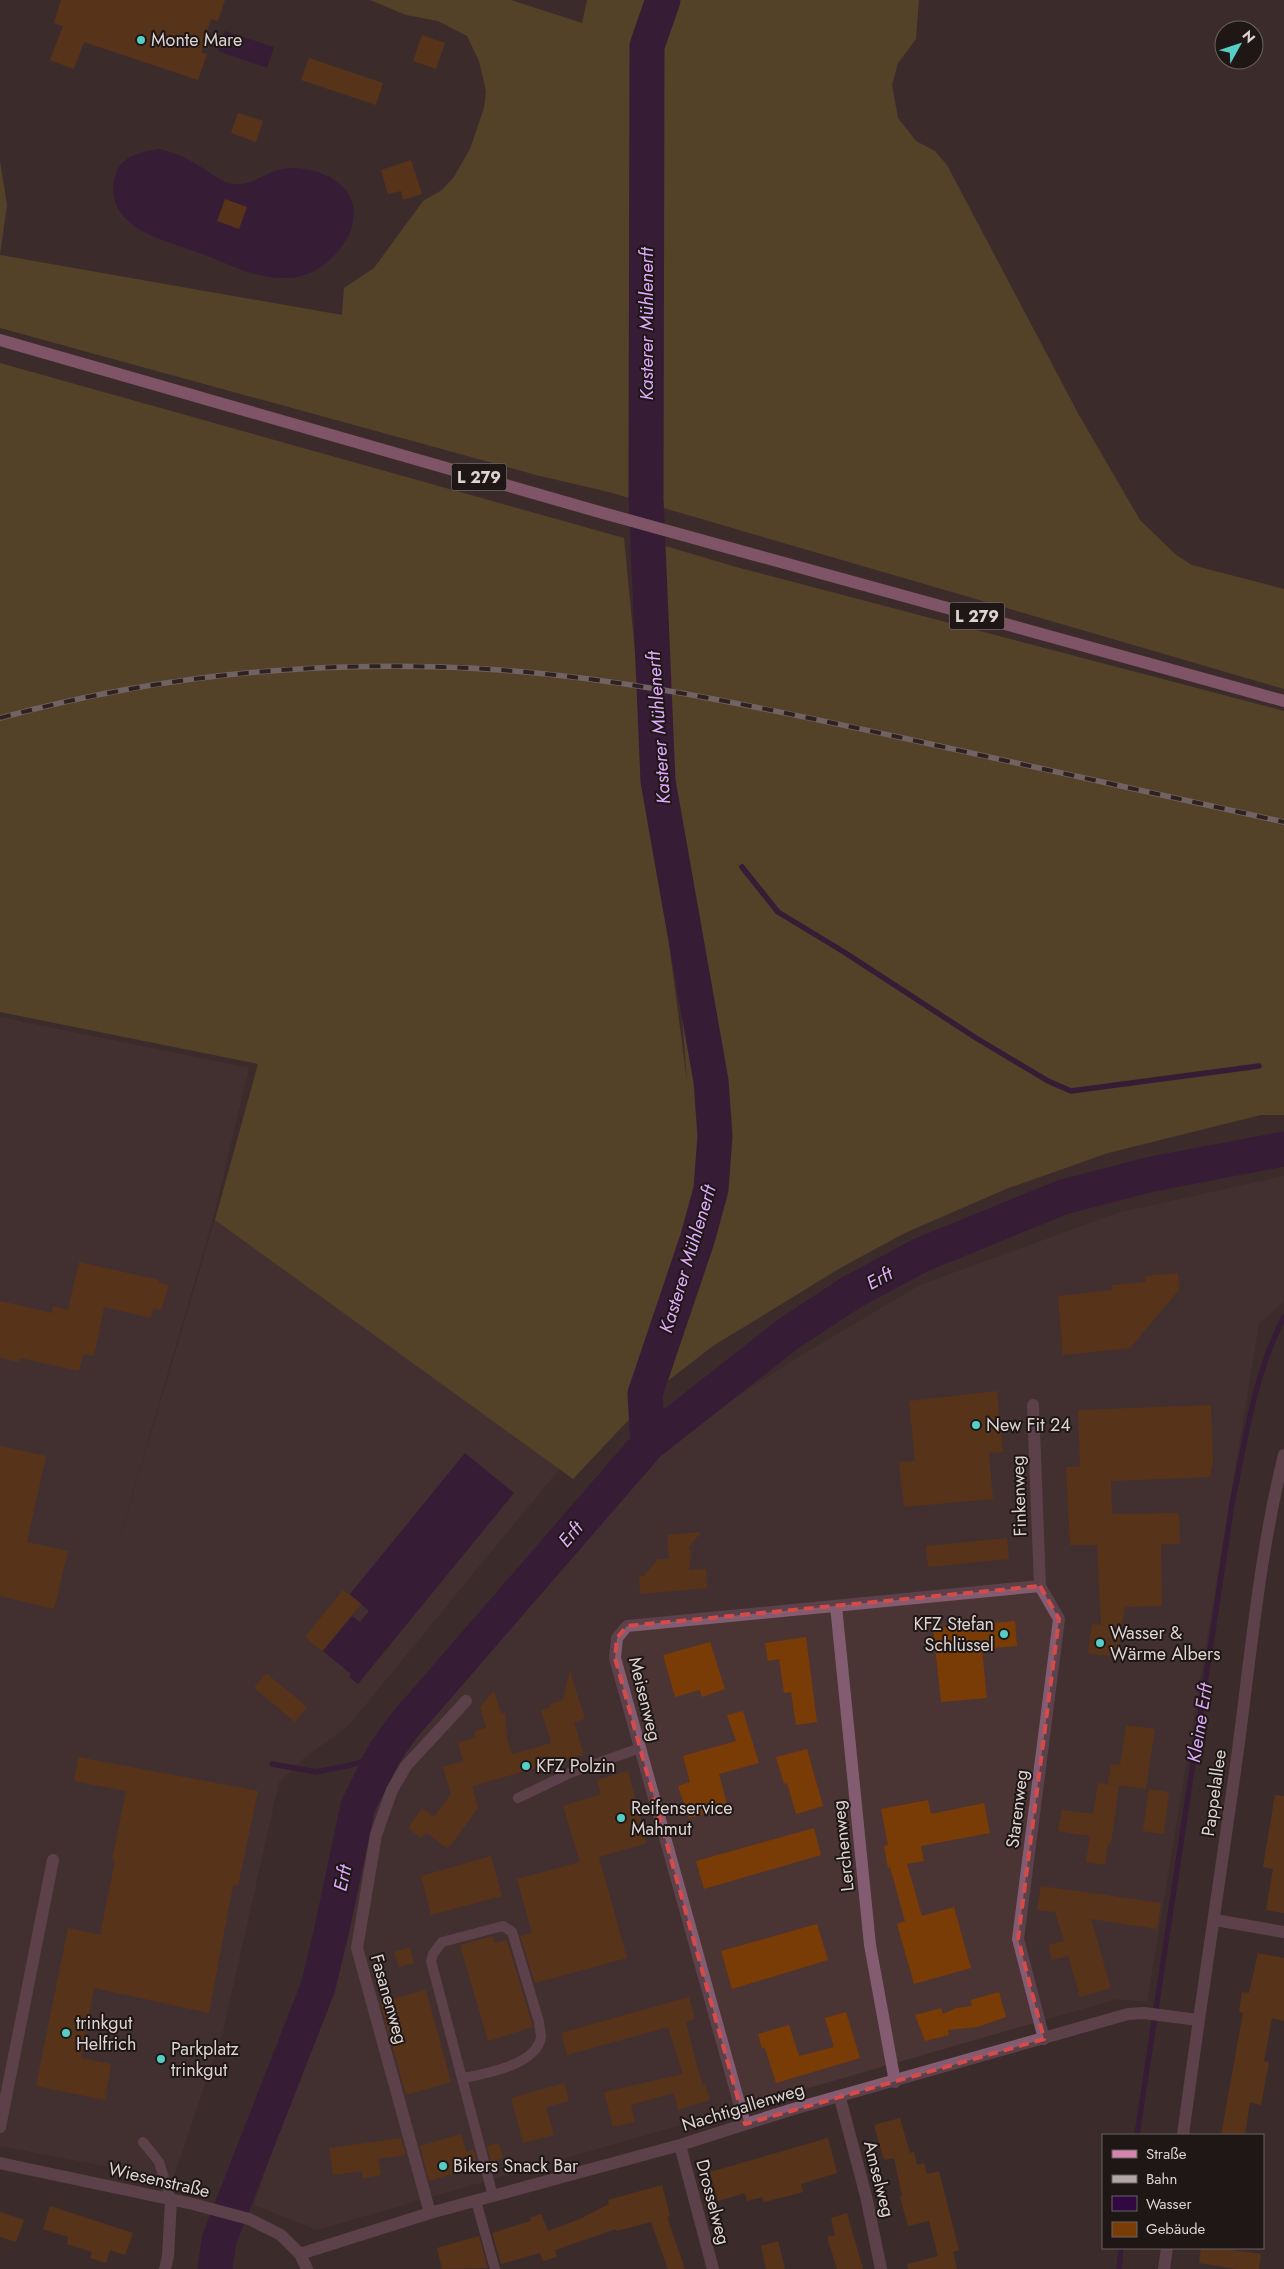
<svg xmlns="http://www.w3.org/2000/svg" width="1284" height="2269" font-family="Jost,sans-serif">
<rect width="100%" height="100%" fill="#3c2c2c"/>
<path fill="#4b3434" d="M0 1017 249 1068 212 1222 105 1587 215 1220 560 1468 348 1726 304 1758 279 1782 223 2031 173 2179 0 2146Z
M1284 1176V1301L1259 1324 1147 2002 1117 1999 317 2230 254 2205 325 1990 372 1805 394 1757 529 1592 674 1441 735 1398 797 1358 920 1285 1117 1213Z"/>
<path fill="#705b24" d="M370 0H511L582 23 587 0H919L916 39 898 63 892 85 898 118 916 141 935 151 947 165 1079 415 1140 520 1176 555 1192 565 1284 589V689L609 492 540 476 0 328V255L342 315 344 288 374 268 423 201 442 190 454 177 470 149 484 108 486 91 479 61 467 36 438 21 406 15Z
M0 161 7 205 0 255Z
M0 363 624 538 647 776 687 1081 664 778 652 542 736 567 1284 711V1115H1261L1108 1153 1006 1189 905 1233 842 1267 713 1346 665 1383 619 1430 573 1479 215 1220 258 1064 0 1012Z"/>
<path fill="#310942" d="M225 31 274 47 267 68 218 51Z
M159 149C176 152 190 160 204 169 214 175 221 182 233 184 249 186 259 177 272 172 291 164 316 169 333 179 380 209 339 268 298 277 280 280 259 276 242 270 227 264 212 258 197 252 160 239 100 226 116 173 121 156 144 151 159 149Z
M465 1453 514 1493 358 1684 349 1677 351 1674 323 1651 352 1616 360 1622 369 1611 350 1594Z"/>
<g fill="none" stroke-linecap="round" stroke-linejoin="round">
<path stroke="#310942" stroke-width="5.5" d="M742 867 778 912 844 952 976 1038 1048 1081 1071 1091 1259 1066
M272 1764 316 1772 351 1765 384 1754
M1137 2135 1232 1504C1245 1441 1254 1375 1284 1317
M1119 2269 1121 2248"/>
<path stroke="#310942" stroke-width="35" d="M648 1444 645 1394 698 1237 711 1189 715 1136 711 1081 658 781 646 498 647 46 663 0
M215 2269 219 2240 318 1987 331 1933 358 1806 384 1754 402 1728 648 1444 788 1334 852 1292 921 1255 1063 1197 1152 1174 1284 1149"/>
</g>
<path fill="#793c06" d="M61 0H225L218 21 211 19 201 53 207 54 198 80 84 42 74 69 50 60 63 26 54 23Z
M422 35 445 43 436 69 413 61Z
M309 58 383 83 376 105 301 80Z
M238 113 263 121 256 142 231 133Z
M411 160 422 194 403 200 401 191 388 194 381 170Z
M225 199 247 207 239 229 217 221Z
M79 1262 159 1280 158 1283 169 1285 161 1310 153 1308 151 1318 104 1307 94 1356 83 1354 79 1371 20 1358 19 1362 0 1358V1301L52 1313 53 1306 68 1310Z
M1178 1273 1179 1290 1130 1348 1063 1355 1058 1296 1112 1290V1285L1146 1282 1145 1276Z
M997 1391 1003 1452 989 1453 993 1499 904 1507 899 1462 915 1461 909 1401Z
M1211 1405 1213 1462 1210 1477 1111 1481 1112 1514 1179 1513 1180 1544H1161L1162 1606 1125 1607 1117 1657 1088 1653 1092 1624 1101 1625 1097 1545H1070L1066 1467H1080L1078 1410Z
M0 1446 46 1456 27 1542 68 1551 54 1609 0 1596Z
M701 1532 689 1547 691 1552 689 1570 706 1569 707 1588 640 1594 639 1576H644L658 1559H669L667 1535Z
M1007 1538 1009 1559 928 1567 926 1546Z
M343 1590 361 1604 322 1651 305 1637Z
M1015 1621 1017 1646 982 1649 987 1698 941 1702 933 1628Z
M806 1637 817 1722 796 1725 791 1692 784 1693 779 1659 768 1661 765 1643Z
M710 1642 725 1689 702 1697 700 1690 675 1697 663 1655Z
M570 1671 585 1719 574 1722 584 1755 472 1786 478 1808 448 1849 426 1832 421 1838 408 1828 422 1808 434 1817 451 1794 443 1767 463 1761 458 1743 476 1737 474 1731 486 1728 480 1707 494 1691 501 1713H505L507 1738 512 1754 551 1743 541 1710 551 1707 550 1704 563 1700Z
M266 1673 307 1707 295 1722 254 1688Z
M743 1711 759 1763 719 1774 728 1808 689 1818 678 1786 690 1782 683 1756 736 1741 727 1715Z
M1126 1725 1155 1729 1146 1789 1108 1784 1111 1764 1120 1765Z
M807 1749 823 1806 796 1814 787 1783 784 1784 776 1757Z
M78 1757 258 1791 238 1886 233 1885 209 2013 94 1988 81 2058 111 2064 105 2100 36 2086 68 1928 100 1935 115 1861 112 1860 126 1791 74 1781Z
M628 1771 647 1843 599 1857 627 1958 535 1983 520 1936 532 1933 517 1879 580 1862 563 1806 601 1794 597 1780Z
M1098 1783 1119 1786 1111 1844 1108 1843 1105 1865 1086 1862 1090 1836 1058 1831 1062 1810 1093 1814Z
M1149 1789 1169 1792 1164 1834 1143 1831Z
M1275 1795 1284 1796V1913L1266 1910 1273 1869 1263 1867Z
M928 1800 931 1814 984 1803 990 1833 921 1846 924 1861 907 1864 922 1916 954 1907 971 1968 914 1984 897 1924 905 1921 890 1867 888 1868 884 1846 888 1845 881 1809Z
M814 1828 821 1855 704 1889 696 1861Z
M491 1856 502 1896 431 1915 421 1876Z
M1041 1886 1161 1903 1157 1929 1091 1919 1111 1988 1080 1997 1068 1956 1052 1960 1048 1945 1064 1941 1055 1912 1037 1910Z
M817 1924 828 1960 732 1989 721 1951Z
M493 1936 495 1943 507 1940 533 2027 488 2041 460 1945Z
M410 1947 414 1963 399 1967 394 1952Z
M1258 1953 1284 1958V2021L1272 2018 1264 2061 1269 2062 1261 2105 1250 2102 1245 2135H1221L1243 2013 1239 2012 1242 1992 1249 1993Z
M426 1990 451 2082 406 2095 380 2002Z
M999 1992 1006 2017 978 2027 948 2030 949 2035 925 2041 915 2015 941 2008 943 2014 956 2008 972 2006 971 2000Z
M689 1997 695 2019 686 2022 698 2070 703 2085 705 2084 710 2100 678 2110 674 2093 631 2105 635 2122 613 2127 604 2092 683 2074 668 2027 567 2055 561 2033Z
M846 2012 860 2058 776 2083 765 2048H762L758 2034 789 2025 799 2056 834 2047 825 2018Z
M564 2083 569 2101 546 2107 554 2135 523 2143 511 2098Z
M900 2118 910 2153 914 2152 917 2165 924 2163 927 2174 939 2171 959 2250 953 2252 957 2269H908L907 2264 938 2256 929 2221 908 2226 900 2197 902 2196 894 2158 884 2160 874 2125Z
M461 2134 466 2152 474 2150 478 2166 429 2181 420 2146Z
M401 2138 406 2155 378 2159 381 2175 363 2178 362 2171 333 2175 329 2148Z
M828 2138 837 2173 801 2184 803 2192 764 2202 762 2197 747 2201 745 2193 718 2201 710 2172Z
M499 2143 503 2158 491 2162 487 2146Z
M662 2185 670 2216 667 2217 685 2269H668L651 2222 616 2231V2229L555 2250 557 2257 543 2261 540 2253 501 2264 492 2233 531 2221 530 2218 541 2214 548 2231 580 2219 609 2204 608 2200Z
M50 2206 133 2233 125 2255 110 2250 106 2263 90 2258 92 2252 67 2244 68 2237 43 2229Z
M0 2212 24 2220 16 2242 0 2237Z
M847 2213 863 2269H837L827 2237 835 2235 831 2218Z
M479 2236 488 2268 442 2269 437 2248Z
M778 2241 785 2269H766L761 2246Z
M1201 2248H1233L1232 2250 1261 2254 1259 2269H1236L1199 2263Z"/>
<g fill="none" stroke-linecap="round" stroke-linejoin="round">
<path stroke="#835c71" stroke-width="10" d="M518 1798 570 1773 640 1748
M463 2078C484 2074 537 2065 541 2037 541 2033 539 2026 539 2022L512 1932 503 1926 442 1942 433 1954 431 1961 493 2196
M143 2142 159 2162 171 2200
M476 2201 495 2269"/>
<path stroke="#835c71" stroke-width="12" d="M1033 1405 1040 1586 1059 1619 1018 1939 1044 2039
M836 1606 870 1945 895 2082
M1215 1920 1284 1932
M840 2098 866 2196 881 2269
M745 2124 615 1658 617 1638 627 1626 1040 1586
M0 2127 53 1860
M1183 2135C1200 2007 1220 1879 1238 1750 1251 1652 1260 1551 1284 1455
M680 2145 713 2269
M0 2163 193 2204 249 2219 281 2235 300 2254 307 2269
M430 2213 357 1948 376 1835 392 1790 406 1766 466 1701
M300 2254 430 2213 680 2145 790 2110 1128 2014 1144 2013 1198 2020
M165 2269 168 2256 171 2200
M1164 2269 1167 2248"/>
<path stroke="#d385af" stroke-width="12" d="M0 340 603 513 1284 701"/>
<g stroke="#b2a6a6" stroke-width="5.5">
<path id="rail" d="M0 718C144 679 292 662 441 667 593 671 745 704 894 736 1024 765 1154 793 1284 822"/>
</g>
<use href="#rail" stroke="#1e1716" stroke-width="4" stroke-dasharray="11" stroke-linecap="butt"/>
</g>
<path d="M0 0H1284V2269H0ZM1040 1586 1059 1619 1018 1939 1044 2039 745 2124 615 1658 617 1638 627 1626Z" fill="#3c2c2c" fill-opacity=".55" fill-rule="evenodd"/>
<path fill="none" stroke="#d74a4a" stroke-width="4" stroke-dasharray="10 6" stroke-linejoin="round" d="M1040 1586 1059 1619 1018 1939 1044 2039 745 2124 615 1658 617 1638 627 1626Z"/>
<g fill="#55cec5" stroke="#1e1716" stroke-width="2">
<circle cx="141" cy="40" r="5"/>
<circle cx="976" cy="1425" r="5"/>
<circle cx="1004" cy="1634" r="5"/>
<circle cx="1100" cy="1643" r="5"/>
<circle cx="526" cy="1766" r="5"/>
<circle cx="621" cy="1818" r="5"/>
<circle cx="66" cy="2033" r="5"/>
<circle cx="161" cy="2059" r="5"/>
<circle cx="443" cy="2166" r="5"/>
</g>
<g text-anchor="middle" stroke-width="4" stroke-linejoin="round" paint-order="stroke">
<g fill="#1e1716" stroke="#a49b9a" stroke-width="1">
<rect x="451.5" y="463.5" width="55" height="27" rx="4"/>
<rect x="949.5" y="602.5" width="55" height="27" rx="4"/>
</g>
<g font-size="16" font-weight="bold" fill="#ddd3d2">
<text x="479" y="483">L 279</text>
<text x="977" y="622">L 279</text>
</g>
<g font-size="18" fill="#ddd3d2" stroke="#1e1716" text-anchor="start">
<text x="151" y="46">Monte Mare</text>
<text x="986" y="1431">New Fit 24</text>
<text x="994" y="1630" text-anchor="end">KFZ Stefan<tspan x="994" dy="21">Schlüssel</tspan></text>
<text x="1110" y="1639">Wasser &amp;<tspan x="1110" dy="21">Wärme Albers</tspan></text>
<text x="536" y="1772">KFZ Polzin</text>
<text x="631" y="1814">Reifenservice<tspan x="631" dy="21">Mahmut</tspan></text>
<text x="76" y="2029">trinkgut<tspan x="76" dy="21">Helfrich</tspan></text>
<text x="171" y="2055">Parkplatz<tspan x="171" dy="21">trinkgut</tspan></text>
<text x="453" y="2172">Bikers Snack Bar</text>
</g>
<g font-size="18" fill="#ddd3d2" stroke="#1e1716">
<text transform="translate(1019 1496) rotate(-92)" y="6">Finkenweg</text>
<text transform="translate(645 1699) rotate(76)" y="6">Meisenweg</text>
<text transform="translate(1214 1793) rotate(-82)" y="6">Pappelallee</text>
<text transform="translate(1017 1809) rotate(-83)" y="6">Starenweg</text>
<text transform="translate(843 1846) rotate(-96)" y="6">Lerchenweg</text>
<text transform="translate(389 1999) rotate(74)" y="6">Fasanenweg</text>
<text transform="translate(743 2107) rotate(-17)" y="6">Nachtigallenweg</text>
<text transform="translate(879 2179) rotate(76)" y="6">Amselweg</text>
<text transform="translate(159 2180) rotate(13)" y="6">Wiesenstraße</text>
<text transform="translate(713 2202) rotate(75)" y="6">Drosselweg</text>
</g>
<g font-size="19" font-style="italic" fill="#dfa9fd" stroke="#1e1716">
<text transform="translate(646 324) rotate(-90)" y="7">Kasterer Mühlenerft</text>
<text transform="translate(658 728) rotate(-94)" y="7">Kasterer Mühlenerft</text>
<text transform="translate(687 1259) rotate(-73)" y="7">Kasterer Mühlenerft</text>
<text transform="translate(879 1278) rotate(-28)" y="7">Erft</text>
<text transform="translate(570 1534) rotate(-49)" y="7">Erft</text>
<text transform="translate(1199 1723) rotate(-81)" y="7">Kleine Erft</text>
<text transform="translate(342 1878) rotate(-77)" y="7">Erft</text>
</g>
</g>
<rect x="1102" y="2134" width="162" height="115" fill="#1e1716" stroke="#6a6261"/>
<rect x="1112" y="2150" width="25" height="8" fill="#d385af" stroke="#6a6261"/>
<text x="1146" y="2159" font-size="15" fill="#ddd3d2">Straße</text>
<rect x="1112" y="2175" width="25" height="8" fill="#b2a6a6" stroke="#6a6261"/>
<text x="1146" y="2184" font-size="15" fill="#ddd3d2">Bahn</text>
<rect x="1112" y="2196" width="25" height="15" fill="#310942" stroke="#6a6261"/>
<text x="1146" y="2209" font-size="15" fill="#ddd3d2">Wasser</text>
<rect x="1112" y="2222" width="25" height="15" fill="#793c06" stroke="#6a6261"/>
<text x="1146" y="2234" font-size="15" fill="#ddd3d2">Gebäude</text>
<g transform="translate(1239 45) rotate(50)"><circle r="24" fill="#1e1716" stroke="#6a6261"/>
<path d="M0-4L9 19L0 12L-9 19Z" fill="#55cec5"/>
<text y="-8" font-size="14" font-weight="bold" text-anchor="middle" fill="#ddd3d2">N</text>
</g>
</svg>
